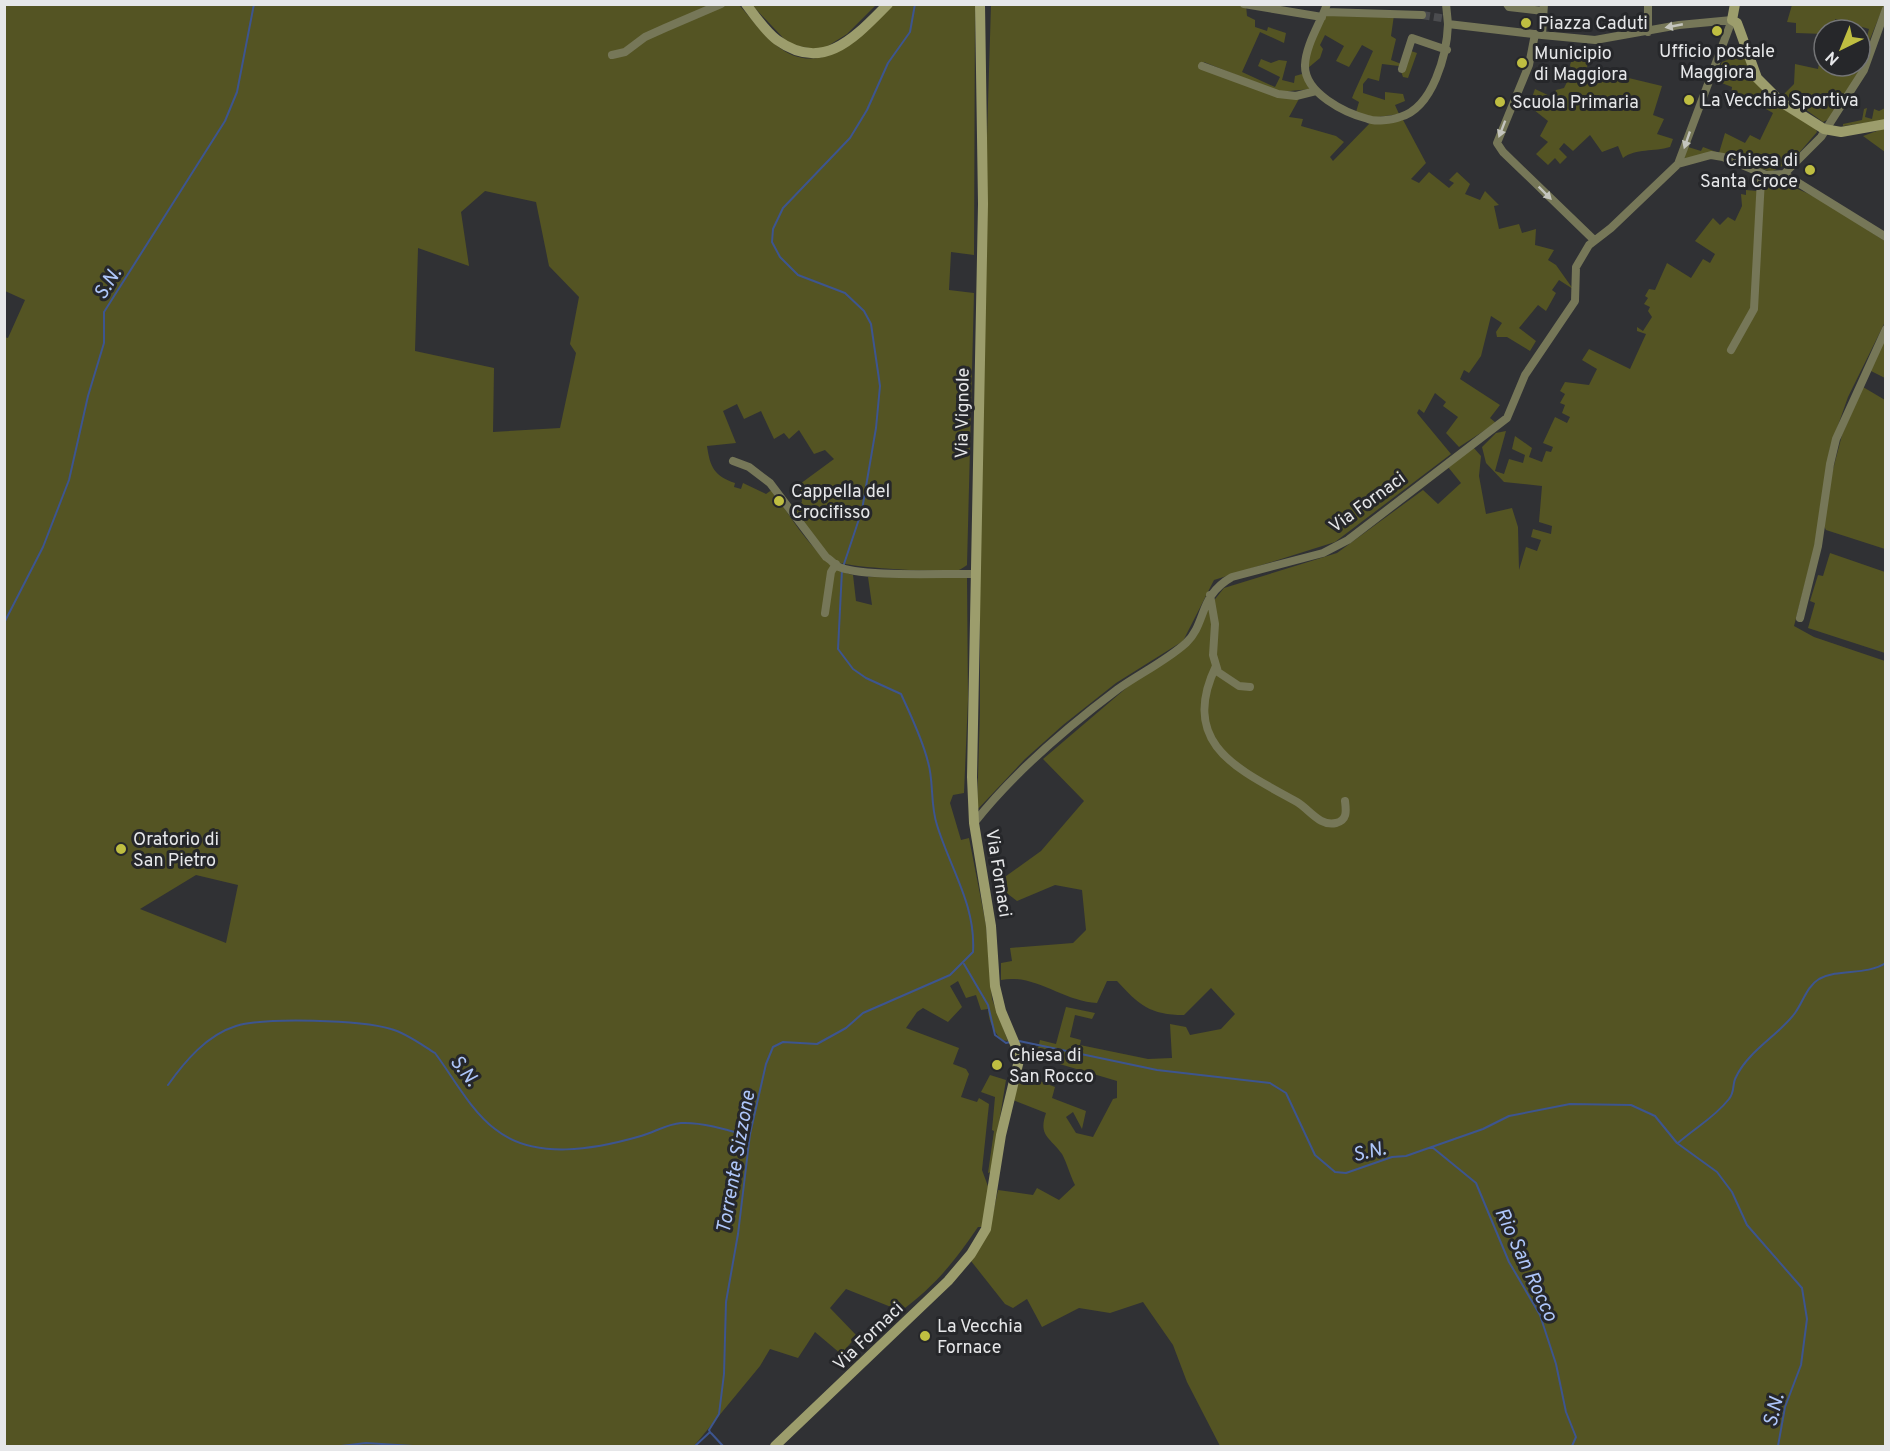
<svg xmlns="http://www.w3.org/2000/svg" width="1890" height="1451" font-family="Overpass,sans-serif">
<rect width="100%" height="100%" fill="#303134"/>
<path fill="#545423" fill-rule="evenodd" d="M5 5H739C751 18 762 34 776 45 820 82 863 35 893 5H975L974 255 951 252 949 290 974 293 967 565C966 566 961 569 959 570 944 573 852 568 838 562 819 553 804 526 793 509L802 502 800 484 834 459 825 450 814 454 799 430 789 439 784 433 774 439 761 411 744 419 737 404 723 411 736 443 707 446C710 467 714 476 735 483L734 487 741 489 743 483 766 494 773 489C788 516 822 568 853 575L856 601 872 605 868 577 967 578 968 699 964 793 953 795 950 803 961 840 969 838 986 925 992 999 1008 1041 1001 1040C993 1029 989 1023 988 1009L981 1010 976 995 966 998 958 981 950 986 962 1007 948 1022 923 1008 917 1012 906 1028 959 1048 953 1064 966 1069 969 1074 961 1097 977 1102 979 1098 989 1104 982 1170 989 1189 982 1227H978C954 1262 935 1286 901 1311L846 1289 830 1308 857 1336 841 1354 815 1332 798 1358 770 1349 760 1366 694 1446H5L4 337 8 338 25 300 5 291ZM485 191 536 202 549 266 579 297 570 344 576 353 560 428 493 432 494 368 415 351 418 248 469 266 461 212ZM196 875 238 885 226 943 140 909Z
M752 5H876L847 34 823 49H813L789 44Z
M991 5H1246L1247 16 1255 20V27L1267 31 1268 27 1286 33 1284 43 1260 32 1242 72 1275 87 1280 77 1258 66 1261 59 1271 63 1279 60 1287 61 1282 80 1294 83 1295 76 1302 74 1312 89 1278 92 1204 62 1202 68 1276 96 1300 97 1289 117 1303 119 1301 126 1336 136 1344 142 1330 157 1333 161 1371 122 1402 118 1426 163 1411 179 1419 183 1429 172 1449 188 1454 183 1449 180 1457 172 1470 184 1465 194 1480 200 1485 191 1499 205 1494 206 1499 229 1519 224 1522 233 1536 229 1535 245 1554 250 1548 260 1556 265 1573 289 1559 280 1552 290 1556 293 1546 311 1538 305 1519 328 1536 341 1530 351 1507 337H1497L1496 332 1502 323 1491 316 1481 356 1469 373 1464 370 1460 379 1500 405 1490 418 1496 423 1459 447 1446 433 1458 417 1443 406 1446 402 1435 393 1424 413 1419 409 1417 413 1451 454 1335 542 1214 580 1183 641 1116 683 1063 725 1025 759 977 810 980 711V365Z
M1792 5H1884L1868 44H1865L1869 29 1835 19V24L1829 23 1824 34 1796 33V23L1787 22Z
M1326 13 1394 15 1391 36 1396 39 1391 60 1404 65 1411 51 1417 53 1408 78 1403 77 1399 66 1382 64 1379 81 1368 78 1363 84V93L1385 100V92L1403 94 1405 101 1395 105 1399 114 1371 118 1356 112 1359 102 1352 98 1354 93 1373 51 1362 45 1349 67 1336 61 1344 46 1325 35 1320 45 1323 49 1320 58 1308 68 1309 53Z
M1573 56 1588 60 1587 68 1662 86 1653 115 1664 119 1657 134 1673 139 1670 147C1654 152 1636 148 1623 158L1618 146 1602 152 1590 135 1573 151 1564 143 1559 149 1567 157 1560 164 1555 158 1548 165 1536 154 1548 142 1540 136 1548 121 1529 106 1535 89 1552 97 1556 90 1564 88 1572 72 1570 65Z
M1732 58 1745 59C1760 99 1779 107 1815 127L1817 132 1792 161 1771 172 1723 155 1683 161 1688 147 1701 151 1703 147 1719 153 1725 133 1745 143 1750 135 1760 140 1773 113 1743 96 1741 101 1731 95 1732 87 1714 80 1722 62Z
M1820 58 1824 59V66H1850L1866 73 1840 114 1823 122 1784 94 1794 84 1795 64 1818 69Z
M1867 108 1865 117 1872 119 1874 109 1879 111 1885 108V120L1843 126V124L1862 120 1864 109Z
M1885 128V152L1863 136Z
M1764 179C1808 186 1848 218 1885 241V322L1848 397 1830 448 1814 549 1794 626 1814 637 1885 661V1446H1220L1187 1382 1173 1345 1143 1302 1110 1313 1079 1308 1042 1327 1027 1299 1013 1308 1005 1304 971 1261 991 1223 998 1190 1033 1195 1037 1188 1059 1200 1075 1185C1070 1175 1067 1163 1062 1154 1050 1137 1038 1136 1046 1113L1013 1100 1022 1074 1055 1087 1052 1098 1086 1111 1082 1129 1073 1112 1066 1117 1076 1133 1093 1137 1113 1099 1117 1098V1081L1036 1057 1040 1040 1056 1044 1066 1007 1095 1013 1092 1019 1075 1015 1070 1037 1081 1040 1080 1045 1148 1059 1172 1058 1170 1024 1186 1027 1190 1035 1221 1029 1235 1014 1211 988 1184 1015C1150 1015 1139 1005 1117 981H1107L1097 1003C1064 1002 1034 973 1001 980V963L1012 961 1010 948 1073 943 1086 930 1082 890 1055 885 1017 901 995 884 1041 851 1084 801 1043 759 1138 678 1190 643 1203 614 1224 588 1337 553 1423 490 1438 504 1461 483 1448 467 1473 447 1481 456 1479 476 1486 514 1512 508 1518 527 1519 570 1526 547 1537 551 1541 540 1531 537 1533 529 1551 534 1552 526 1539 522 1542 486 1504 482 1486 463 1482 447 1496 433 1506 431 1495 471 1504 474 1509 459 1523 463 1525 455 1512 449 1515 436 1532 448 1529 457 1542 462 1546 451 1551 452 1553 447 1543 443 1555 417 1567 423 1570 417 1562 413 1565 405 1560 403 1565 394 1560 391 1565 382 1589 385 1597 369 1582 360 1589 349 1630 369 1646 334 1637 331V327L1643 331 1652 317 1648 311 1650 307 1644 304 1648 298 1645 296 1649 289 1655 290 1667 263 1691 278 1703 259 1710 263 1715 254 1695 241 1713 218 1720 225 1728 217 1735 221 1742 206 1741 194 1746 195V190L1757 191Z
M1885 337V378L1869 370Z
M1863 387 1885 400V549L1826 530 1824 526 1832 473 1842 435Z
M1830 553 1885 572V653L1808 628 1815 603 1810 601 1818 575 1823 576Z
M990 1075 1006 1080 991 1172 988 1173 994 1131 992 1130 995 1097 981 1092Z"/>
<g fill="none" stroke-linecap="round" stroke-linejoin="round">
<path stroke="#3d558f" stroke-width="2" d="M4 623 43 547 69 480 88 396 104 343V312L225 121 237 92 254 4
M964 964 988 1005 995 1035 1006 1043 1010 1042
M1019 1041 1157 1070 1270 1083 1286 1093 1315 1155 1335 1172 1346 1173 1392 1157 1406 1156 1483 1129 1509 1116 1570 1104 1631 1105 1655 1116 1677 1143 1717 1172 1732 1192 1747 1225 1802 1288 1807 1319 1801 1365 1785 1407 1778 1446
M168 1085C185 1061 207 1035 236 1026 266 1017 361 1020 391 1029 406 1033 422 1045 435 1053 453 1077 471 1111 495 1129 535 1161 596 1149 641 1136 655 1132 667 1124 681 1123 703 1122 728 1130 748 1136
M1678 1143C1696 1127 1714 1118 1729 1099 1735 1092 1732 1084 1736 1077 1748 1051 1779 1035 1795 1013 1803 1002 1807 986 1819 979 1840 968 1865 976 1886 963
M1432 1147 1476 1183 1509 1262 1540 1315 1556 1364 1566 1412 1576 1437 1572 1446
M711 1433 723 1446
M341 1446 366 1443 413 1446
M695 1446 710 1432 709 1430 719 1414 724 1374 726 1302 738 1234 750 1134 766 1064 773 1047 783 1042 817 1044 846 1028 863 1013 950 975 973 952C976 905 950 868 937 825 930 804 934 782 928 762 922 738 911 716 901 694L866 678 853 669 838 649 842 570 862 510 876 428 880 386 871 324 864 311 845 293 798 275 780 257 772 242 773 229 783 208 850 138 867 110 888 63 910 32 915 4"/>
<path stroke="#4b4c4f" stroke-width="8" stroke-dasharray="8 4" stroke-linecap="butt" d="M1422 15 1447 19"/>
<path stroke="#767758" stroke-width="8" d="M1244 4 1322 17
M1327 4C1320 24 1306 44 1305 65 1304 93 1345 113 1368 119 1375 122 1392 120 1400 117 1433 108 1447 54 1448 24L1542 35 1544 4
M1446 4 1448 24
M1507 4 1509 7 1543 11
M1648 4V32
M1325 12 1422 15
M1535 34 1529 65 1497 143 1503 152 1593 239
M612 55 625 52 645 37 665 28 721 4
M1202 66 1278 94 1296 96 1316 91
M1402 69 1412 38 1447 50
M1678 164 1711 155 1723 157 1766 175
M1784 174 1886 237
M1731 350 1754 309 1761 179 1766 175 1784 174 1821 137 1864 70 1886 9
M733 461 749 467 770 483 826 557C830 559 834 564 837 566 859 578 947 573 975 574
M1210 595 1215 624 1213 655 1218 672 1239 686 1250 687
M825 613 831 572 836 564
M1800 618 1818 546 1830 464 1836 439 1886 329
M1216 666C1178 745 1240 770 1297 802 1309 809 1320 827 1336 823 1348 820 1346 810 1345 801
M974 823C1014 772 1066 728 1118 689 1139 674 1166 661 1186 643 1207 623 1198 596 1232 577L1323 553 1348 540 1507 418 1525 375 1575 301 1576 267 1589 245 1611 228 1678 164 1732 20 1679 25 1595 40 1542 35"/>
<path stroke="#9c9d6c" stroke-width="10" d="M746 4C755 16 765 31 777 40 824 74 856 36 888 4
M1735 4 1732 20 1737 23 1740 31 1757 78 1781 102 1824 129 1841 132 1886 124
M775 1446 948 1281 971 1254 986 1229 1001 1135 1020 1056 1001 1011 995 986 991 926 974 823 972 777 983 204 980 4"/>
</g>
<defs><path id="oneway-solid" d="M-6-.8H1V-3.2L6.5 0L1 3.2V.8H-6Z" transform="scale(1.5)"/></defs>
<g fill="#c4c5be">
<use href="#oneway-solid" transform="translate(1674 26) rotate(169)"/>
<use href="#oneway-solid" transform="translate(1502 129) rotate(111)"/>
<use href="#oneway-solid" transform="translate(1687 140) rotate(109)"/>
<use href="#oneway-solid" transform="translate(1545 193) rotate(45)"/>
</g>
<g fill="#bfbe41" stroke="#26272a" stroke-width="2">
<circle cx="1526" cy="23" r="6"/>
<circle cx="1717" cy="31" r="6"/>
<circle cx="1522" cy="63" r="6"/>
<circle cx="1689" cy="100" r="6"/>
<circle cx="1500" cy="102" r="6"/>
<circle cx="1810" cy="170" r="6"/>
<circle cx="779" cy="501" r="6"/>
<circle cx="121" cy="849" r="6"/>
<circle cx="997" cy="1065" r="6"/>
<circle cx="925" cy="1336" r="6"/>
</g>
<g text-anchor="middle" stroke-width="6" stroke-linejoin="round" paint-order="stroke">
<g font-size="18" fill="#e6e7e9" stroke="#26272a" text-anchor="start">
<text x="1538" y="29">Piazza Caduti</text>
<text x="1717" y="57" text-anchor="middle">Ufficio postale<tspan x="1717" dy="21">Maggiora</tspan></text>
<text x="1534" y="59">Municipio<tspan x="1534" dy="21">di Maggiora</tspan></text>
<text x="1701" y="106">La Vecchia Sportiva</text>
<text x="1512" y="108">Scuola Primaria</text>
<text x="1798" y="166" text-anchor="end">Chiesa di<tspan x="1798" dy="21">Santa Croce</tspan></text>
<text x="791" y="497">Cappella del<tspan x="791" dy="21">Crocifisso</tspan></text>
<text x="133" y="845">Oratorio di<tspan x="133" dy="21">San Pietro</tspan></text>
<text x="1009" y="1061">Chiesa di<tspan x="1009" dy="21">San Rocco</tspan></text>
<text x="937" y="1332">La Vecchia<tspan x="937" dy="21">Fornace</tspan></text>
</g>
<g font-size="18" fill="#e6e7e9" stroke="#26272a">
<text transform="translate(962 413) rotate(-89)" y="6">Via Vignole</text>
<text transform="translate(1367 502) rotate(-36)" y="6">Via Fornaci</text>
<text transform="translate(999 873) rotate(81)" y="6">Via Fornaci</text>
<text transform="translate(868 1336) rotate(-44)" y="6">Via Fornaci</text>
</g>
<g font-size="20" font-style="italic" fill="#aec6fa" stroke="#26272a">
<text transform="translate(107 283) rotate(-58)" y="7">S.N.</text>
<text transform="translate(465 1070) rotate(52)" y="7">S.N.</text>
<text transform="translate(1369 1151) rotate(-13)" y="7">S.N.</text>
<text transform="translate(735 1162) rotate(-80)" y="7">Torrente Sizzone</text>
<text transform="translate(1527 1264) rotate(65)" y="7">Rio San Rocco</text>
<text transform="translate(1773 1410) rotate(-76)" y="7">S.N.</text>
</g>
</g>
<rect width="1890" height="1451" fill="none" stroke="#e6e7e9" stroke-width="12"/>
<g transform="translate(1842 48) rotate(223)"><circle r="28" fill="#26272a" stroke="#737476" stroke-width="1.5"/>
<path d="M0-4.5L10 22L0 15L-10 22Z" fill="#bfbe41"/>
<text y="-9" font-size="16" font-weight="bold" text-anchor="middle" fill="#e6e7e9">N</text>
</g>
</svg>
